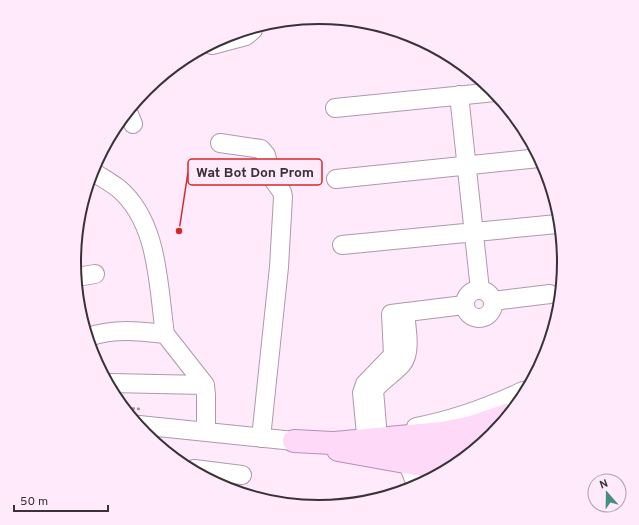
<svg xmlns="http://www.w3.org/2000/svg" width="639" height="525" font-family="Overpass,sans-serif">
<rect width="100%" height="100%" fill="#feeafa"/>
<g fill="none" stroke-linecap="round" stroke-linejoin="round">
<g stroke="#af98ab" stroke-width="20">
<path id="minor" d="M212 45 246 36 253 30
M459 95 480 290
M335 108 495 92
M129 114 133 124
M220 143 261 149 266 155 272 178 282 192 283 197 279 267 261 438
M92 171C101 177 110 182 118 188 159 222 158 286 165 334
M336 179 539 158
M342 245 557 224
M77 277 95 274
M465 304a14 14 0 1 1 28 0a14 14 0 1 1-28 0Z
M493 301 550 294
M89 337C113 328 140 331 165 334L205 385 206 395V431
M110 383 205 385
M139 425 294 441 307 440
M377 426 374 390C382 380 393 374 402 364 412 352 406 327 405 312
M416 427C453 420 489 407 523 391
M366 434 362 393 365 384 393 355 391 314 464 305
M408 464 417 487
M194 469 242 475"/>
</g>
<g stroke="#ba8db3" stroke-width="24">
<path id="major" d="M453 435 486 441
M294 441 351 444
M335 443 442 433 472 427 507 415
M401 448 469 452
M338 450 444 469"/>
</g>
<path stroke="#a696a2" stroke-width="2.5" stroke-dasharray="3 2" stroke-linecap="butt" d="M127 408 140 409"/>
<use href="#minor" stroke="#fff" stroke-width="18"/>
<use href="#major" stroke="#ffd9f8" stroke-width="22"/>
</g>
<path d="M0 0H639V525H0ZM81 262a238 238 0 1 1 476 0a238 238 0 1 1-476 0Z" fill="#feeafa" fill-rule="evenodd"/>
<path fill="none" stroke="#3b3139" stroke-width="2" d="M81 262a238 238 0 1 1 476 0a238 238 0 1 1-476 0Z"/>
<path fill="none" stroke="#d62828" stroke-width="1.5" d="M179 231L188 172"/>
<circle fill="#d62828" stroke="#feeafa" stroke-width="1.5" cx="179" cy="231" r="4"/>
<rect fill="#feeafa" stroke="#d62828" stroke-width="1.5" x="188" y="159" width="134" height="26" rx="4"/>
<g font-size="14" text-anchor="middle" font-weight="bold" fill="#3b3139">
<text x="255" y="177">Wat Bot Don Prom</text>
</g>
<g transform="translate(607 493) rotate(340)"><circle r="19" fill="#feeafa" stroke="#b0a0ad"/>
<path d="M0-3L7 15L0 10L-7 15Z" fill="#478c81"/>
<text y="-6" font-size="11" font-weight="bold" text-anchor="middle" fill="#3b3139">N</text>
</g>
<path d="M14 505v6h94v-6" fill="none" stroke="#3b3139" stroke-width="2"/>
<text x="20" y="505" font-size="12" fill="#3b3139" stroke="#feeafa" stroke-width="3" paint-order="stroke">50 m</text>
</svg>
